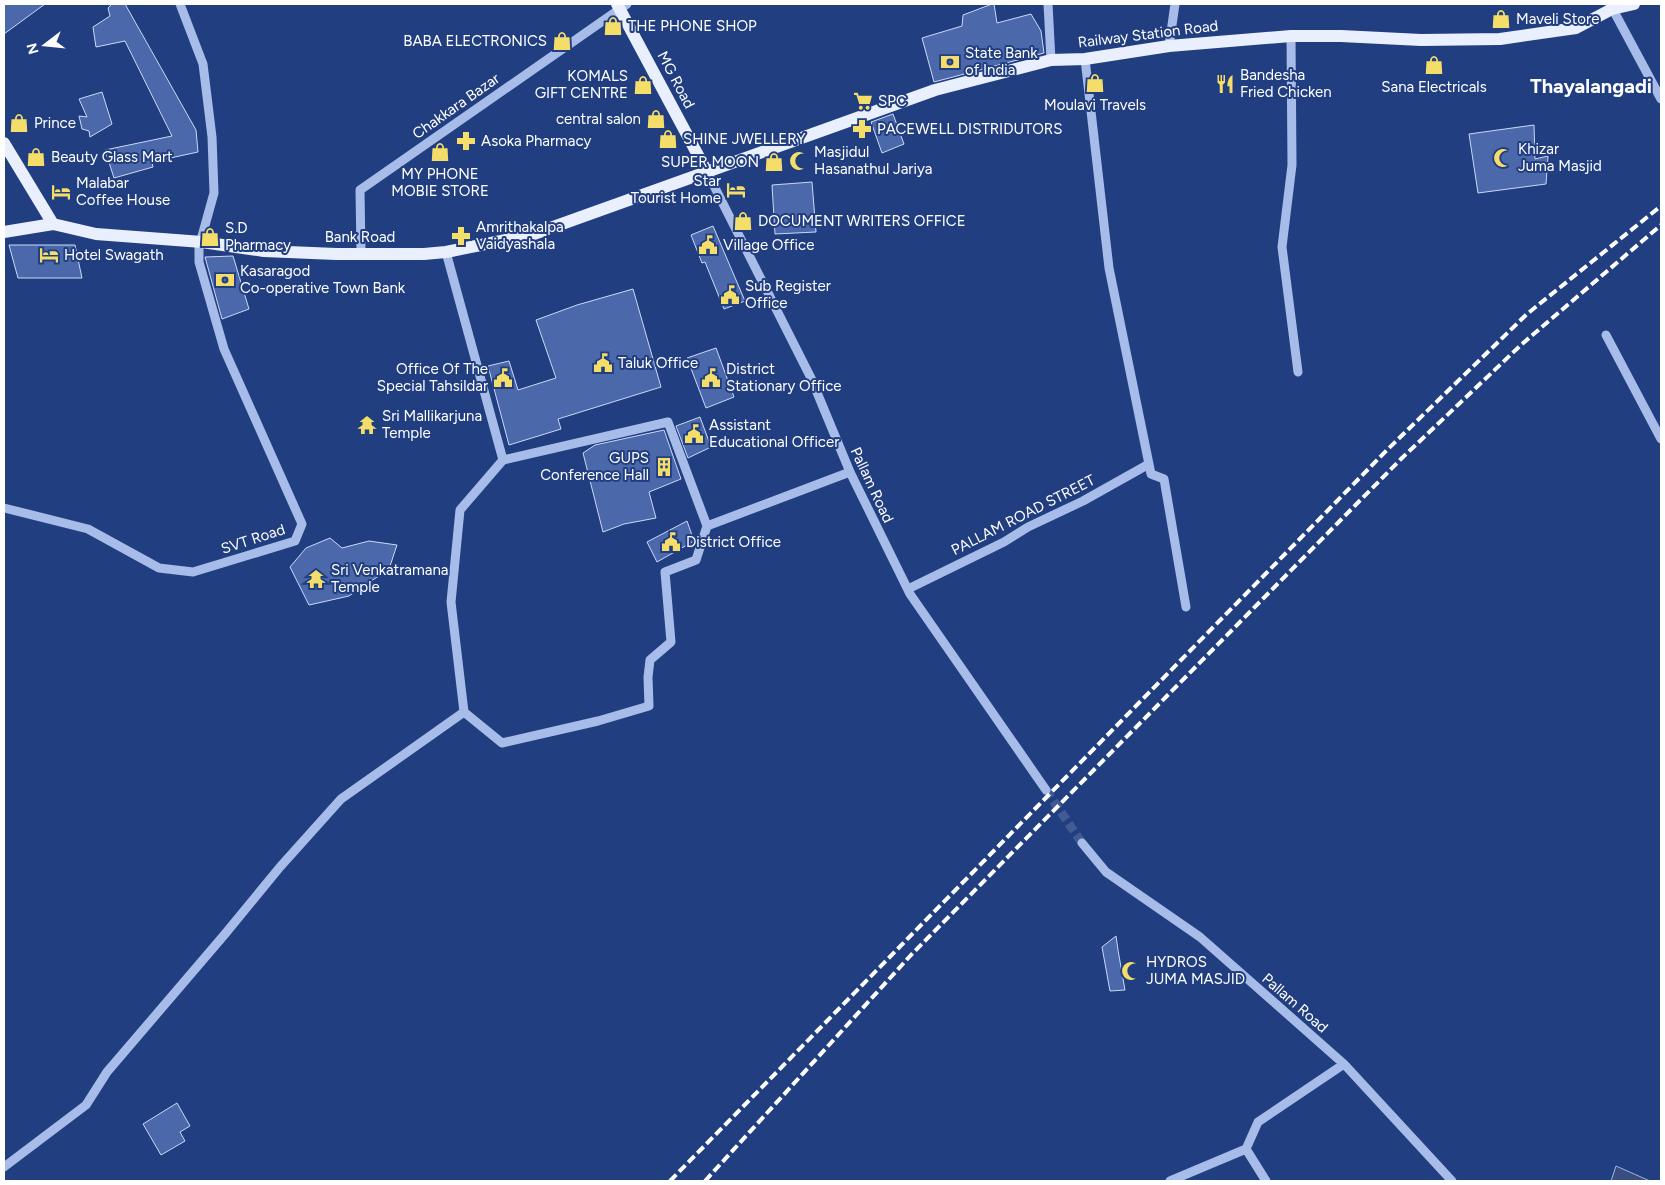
<svg xmlns="http://www.w3.org/2000/svg" width="1665" height="1185" font-family="Figtree,sans-serif">
<rect width="100%" height="100%" fill="#213e81"/>
<path fill="#394e7f" stroke="#9bb5e9" d="M1616 1166 1650 1181H1611Z"/>
<path fill="#4a68aa" stroke="#cbd9f6" d="M4 4H45L4 34Z
M112 4H125L196 130 198 152 152 162 153 167 114 178 105 150 172 136 125 41 96 47 93 27 110 16 108 8Z
M992 4H994L997 23 1031 14 1041 31 1044 53 934 82 922 38 962 26 963 15Z
M102 92 112 124 90 137 89 131 82 129 79 116 87 117 79 99Z
M893 114 904 144 882 153 871 122Z
M1534 125 1535 159 1548 156 1546 184 1478 193 1469 134Z
M812 182 816 232 775 234 772 185Z
M713 226 745 301 724 309 705 262 702 263 691 235Z
M9 245H75L82 278H18Z
M233 256 249 309 222 319 205 257Z
M633 289 661 387 558 419 561 429 509 445 488 366 509 361 518 390 556 378 536 320 577 305Z
M716 348 734 397 706 408 687 358Z
M700 417 711 447 688 458 676 426Z
M664 430 681 479 649 492 656 518 624 524 603 532 583 453 595 445Z
M687 521 694 541 657 562 647 542Z
M330 538 342 548 369 541 397 545 389 569 349 596 309 605 290 567 306 548Z
M1116 936 1118 950 1125 990 1110 991 1102 947Z
M177 1103 190 1126 180 1132 185 1141 161 1155 143 1124Z"/>
<g fill="none" stroke-linecap="round" stroke-linejoin="round">
<path stroke="#425b94" stroke-width="9" stroke-dasharray="9 4.5" stroke-linecap="butt" d="M1046 790 1082 843"/>
<path stroke="#a7bce8" stroke-width="9" d="M1048 4 1051 60
M1610 4 1661 99
M1291 36 1292 165 1282 247 1298 372
M1169 46 1175 4
M1085 59 1109 268 1151 474 1164 479 1186 607
M707 172 811 378 850 472 910 594 1046 790
M446 252 503 460 668 422 707 526 850 472
M361 253 360 190 627 4
M1606 335 1661 439
M4 508 88 529 159 568 193 572 295 541 302 524 224 349 199 262V247L214 193 212 137 203 64 180 4
M908 589 1004 542 1028 527 1083 501 1149 464
M464 712 502 743 598 721 649 706 648 677 650 660 671 642 665 572 696 560 707 526
M1082 843 1106 872 1200 937 1344 1064 1452 1181
M4 1167 86 1105 107 1072 225 934 280 867 341 799 464 712 451 602 460 510 503 460
M1170 1181 1246 1149
M1266 1181 1246 1149 1258 1122 1344 1064"/>
<path stroke="#eaeffd" stroke-width="12" d="M617 4 707 172
M4 143 53 224
M4 232 53 224 96 234 202 242 264 251 336 254H424L446 252 531 235 935 90 1051 60 1085 59 1169 46 1291 36H1341L1421 40 1500 39 1576 28 1612 9 1634 4"/>
<path stroke="#fff" stroke-width="4" stroke-dasharray="9 4" stroke-linecap="butt" d="M670 1181 1387 450 1527 314 1661 206
M705 1181 911 955 1402 458 1522 344 1661 225"/>
</g>
<defs>
<g id="shop-bare" transform="scale(1.5)"><path d="M-5-2.5h2.3a2.7 3.5 0 0 1 5.4 0H5L5.5 6h-11ZM-1.5-2.5h3a1.5 2.3 0 0 0-3 0Z" fill="#f4de69" stroke="#213e81" stroke-width="2.5" paint-order="stroke"/></g>
<g id="bank-bare" transform="scale(1.5)"><path d="M-6-4H6V4H-6ZM0-2.3a2.3 2.3 0 1 0 0 4.6a2.3 2.3 0 1 0 0-4.6Z" fill="#f4de69" stroke="#213e81" stroke-width="2.5" paint-order="stroke"/></g>
<g id="restaurant-bare" transform="scale(1.5)"><path d="M-5-6h1v4h1v-4h1v4h1v-4h1v5L-1.5 .5V6h-2V.5L-5-1ZM5-6V6H3V1.5H1.5Q1.5-4 5-6Z" fill="#f4de69" stroke="#213e81" stroke-width="2.5" paint-order="stroke"/></g>
<g id="supermarket-bare" transform="scale(1.5)"><path d="M-6-5.5h2.5l.6 2H6L4.5 2H-2.5L-4.4-4H-6ZM-1.5 3.2a1.3 1.3 0 1 0 .1 0ZM3 3.2a1.3 1.3 0 1 0 .1 0Z" fill="#f4de69" stroke="#213e81" stroke-width="2.5" paint-order="stroke"/></g>
<g id="pharmacy-bare" transform="scale(1.5)"><path d="M-2-6h4v4h4v4h-4v4h-4v-4h-4v-4h4Z" fill="#f4de69" stroke="#213e81" stroke-width="2.5" paint-order="stroke"/></g>
<g id="mosque-bare" transform="scale(1.5)"><path d="M3.5-4.9A6 6 0 1 0 3.5 4.9A5 5 0 1 1 3.5-4.9Z" fill="#f4de69" stroke="#213e81" stroke-width="2.5" paint-order="stroke"/></g>
<g id="hotel-bare" transform="scale(1.5)"><path d="M-6-4.5h1.5V1H6V5H4.5V3h-9V5H-6ZM-4 0a1.8 1.8 0 1 1 3.6 0ZM.5 0V-2.5h3Q6-2.5 6 0Z" fill="#f4de69" stroke="#213e81" stroke-width="2.5" paint-order="stroke"/></g>
<g id="civic-bare" transform="scale(1.5)"><path d="M-.6-6.5H3V-4.5H.6V-3L4-1V1h2V6H-6V1h2V-1L-.6-3ZM-1.2 2.5V6h2.4V2.5Z" fill="#f4de69" stroke="#213e81" stroke-width="2.5" paint-order="stroke"/></g>
<g id="temple-bare" transform="scale(1.5)"><path d="M0-6L5-2H3V0L6.5 2.5H4V6H1.5V3h-3V6H-4V2.5H-6.5L-3 0V-2H-5Z" fill="#f4de69" stroke="#213e81" stroke-width="2.5" paint-order="stroke"/></g>
<g id="building-bare" transform="scale(1.5)"><path d="M-4-6H4V6H1V3H-1V6H-4ZM-2.5-4.3h1.7v1.8h-1.7ZM.8-4.3h1.7v1.8H.8ZM-2.5-1h1.7V.8h-1.7ZM.8-1h1.7V.8H.8Z" fill="#f4de69" stroke="#213e81" stroke-width="2.5" paint-order="stroke"/></g>
</defs>
<g fill-rule="evenodd">
<use href="#shop-bare" x="1501" y="19"/>
<use href="#shop-bare" x="613" y="26"/>
<use href="#shop-bare" x="562" y="41"/>
<use href="#bank-bare" x="950" y="62"/>
<use href="#shop-bare" x="1434" y="65"/>
<use href="#shop-bare" x="1095" y="83"/>
<use href="#restaurant-bare" x="1225" y="84"/>
<use href="#shop-bare" x="643" y="85"/>
<use href="#supermarket-bare" x="863" y="101"/>
<use href="#shop-bare" x="656" y="119"/>
<use href="#shop-bare" x="19" y="123"/>
<use href="#pharmacy-bare" x="862" y="129"/>
<use href="#shop-bare" x="668" y="139"/>
<use href="#pharmacy-bare" x="466" y="141"/>
<use href="#shop-bare" x="440" y="152"/>
<use href="#shop-bare" x="36" y="157"/>
<use href="#mosque-bare" x="1503" y="158"/>
<use href="#mosque-bare" x="799" y="161"/>
<use href="#shop-bare" x="774" y="162"/>
<use href="#hotel-bare" x="736" y="190"/>
<use href="#hotel-bare" x="61" y="192"/>
<use href="#shop-bare" x="743" y="221"/>
<use href="#pharmacy-bare" x="461" y="236"/>
<use href="#shop-bare" x="210" y="237"/>
<use href="#civic-bare" x="708" y="245"/>
<use href="#hotel-bare" x="49" y="255"/>
<use href="#bank-bare" x="225" y="280"/>
<use href="#civic-bare" x="730" y="295"/>
<use href="#civic-bare" x="603" y="363"/>
<use href="#civic-bare" x="503" y="378"/>
<use href="#civic-bare" x="711" y="378"/>
<use href="#temple-bare" x="367" y="425"/>
<use href="#civic-bare" x="694" y="434"/>
<use href="#building-bare" x="664" y="467"/>
<use href="#civic-bare" x="671" y="542"/>
<use href="#temple-bare" x="316" y="579"/>
<use href="#mosque-bare" x="1131" y="971"/>
</g>
<g text-anchor="middle" stroke-width="4" stroke-linejoin="round" paint-order="stroke">
<g font-size="15" fill="#fff" stroke="#213e81" text-anchor="start">
<text x="1516" y="24">Maveli Store</text>
<text x="628" y="31">THE PHONE SHOP</text>
<text x="547" y="46" text-anchor="end">BABA ELECTRONICS</text>
<text x="965" y="58">State Bank<tspan x="965" dy="17">of India</tspan></text>
<text x="1240" y="80">Bandesha<tspan x="1240" dy="17">Fried Chicken</tspan></text>
<text x="628" y="81" text-anchor="end">KOMALS<tspan x="628" dy="17">GIFT CENTRE</tspan></text>
<text x="1434" y="92" text-anchor="middle">Sana Electricals</text>
<text x="878" y="106">SPC</text>
<text x="1095" y="110" text-anchor="middle">Moulavi Travels</text>
<text x="641" y="124" text-anchor="end">central salon</text>
<text x="34" y="128">Prince</text>
<text x="877" y="134">PACEWELL DISTRIDUTORS</text>
<text x="683" y="144">SHINE JWELLERY</text>
<text x="481" y="146">Asoka Pharmacy</text>
<text x="1518" y="154">Khizar<tspan x="1518" dy="17">Juma Masjid</tspan></text>
<text x="814" y="157">Masjidul<tspan x="814" dy="17">Hasanathul Jariya</tspan></text>
<text x="51" y="162">Beauty Glass Mart</text>
<text x="759" y="167" text-anchor="end">SUPER MOON</text>
<text x="440" y="179" text-anchor="middle">MY PHONE<tspan x="440" dy="17">MOBIE STORE</tspan></text>
<text x="721" y="186" text-anchor="end">Star<tspan x="721" dy="17">Tourist Home</tspan></text>
<text x="76" y="188">Malabar<tspan x="76" dy="17">Coffee House</tspan></text>
<text x="758" y="226">DOCUMENT WRITERS OFFICE</text>
<text x="476" y="232">Amrithakalpa<tspan x="476" dy="17">Vaidyashala</tspan></text>
<text x="225" y="233">S.D<tspan x="225" dy="17">Pharmacy</tspan></text>
<text x="723" y="250">Village Office</text>
<text x="64" y="260">Hotel Swagath</text>
<text x="240" y="276">Kasaragod<tspan x="240" dy="17">Co-operative Town Bank</tspan></text>
<text x="745" y="291">Sub Register<tspan x="745" dy="17">Office</tspan></text>
<text x="618" y="368">Taluk Office</text>
<text x="488" y="374" text-anchor="end">Office Of The<tspan x="488" dy="17">Special Tahsildar</tspan></text>
<text x="726" y="374">District<tspan x="726" dy="17">Stationary Office</tspan></text>
<text x="382" y="421">Sri Mallikarjuna<tspan x="382" dy="17">Temple</tspan></text>
<text x="709" y="430">Assistant<tspan x="709" dy="17">Educational Officer</tspan></text>
<text x="649" y="463" text-anchor="end">GUPS<tspan x="649" dy="17">Conference Hall</tspan></text>
<text x="686" y="547">District Office</text>
<text x="331" y="575">Sri Venkatramana<tspan x="331" dy="17">Temple</tspan></text>
<text x="1146" y="967">HYDROS<tspan x="1146" dy="17">JUMA MASJID</tspan></text>
</g>
<g font-size="15" fill="#fff" stroke="#213e81">
<text transform="translate(1148 34) rotate(-7)" y="5">Railway Station Road</text>
<text transform="translate(676 80) rotate(62)" y="5">MG Road</text>
<text transform="translate(456 106) rotate(-35)" y="5">Chakkara Bazar</text>
<text x="360" y="242">Bank Road</text>
<text transform="translate(872 485) rotate(65)" y="5">Pallam Road</text>
<text transform="translate(1023 515) rotate(-27)" y="5">PALLAM ROAD STREET</text>
<text transform="translate(253 539) rotate(-18)" y="5">SVT Road</text>
<text transform="translate(1295 1003) rotate(41)" y="5">Pallam Road</text>
</g>
<g font-size="20" font-weight="bold" fill="#fff" stroke="#213e81">
<text x="1591" y="93">Thayalangadi</text>
</g>
</g>
<rect width="1665" height="1185" fill="none" stroke="#ffffff" stroke-width="10"/>
<g transform="translate(45 45) rotate(254)" stroke="#213e81" stroke-width="4" paint-order="stroke">
<path d="M0-4L9 19L0 12L-9 19Z" fill="#ffffff"/>
<text y="-8" font-size="14" font-weight="bold" text-anchor="middle" fill="#ffffff">N</text>
</g>
</svg>
